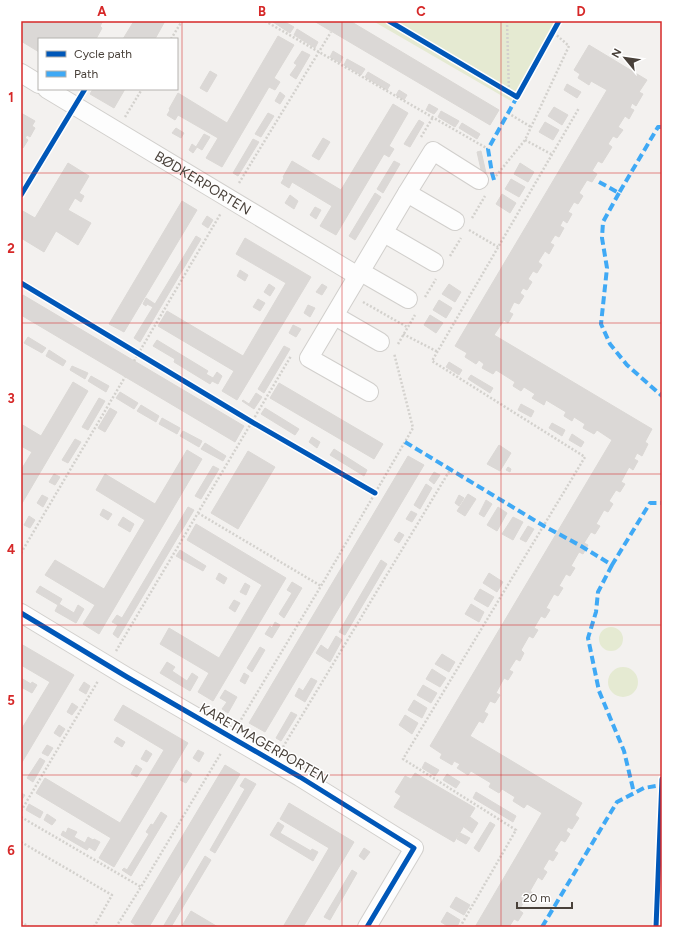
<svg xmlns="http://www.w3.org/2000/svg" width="683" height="948" font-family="Figtree,sans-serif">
<rect width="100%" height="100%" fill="#f3f1ef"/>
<path fill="#e5ead2" d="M373 21H556L511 101Z
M599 639a12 12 0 1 1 24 0a12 12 0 1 1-24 0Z
M608 682a15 15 0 1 1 30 0a15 15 0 1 1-30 0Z"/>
<path fill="#dbd8d6" stroke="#dbd8d5" d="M21 21H103L100 26 102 28 96 39H39V52L21 41Z
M134 21H165L155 39H123Z
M273 21H283L294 27 290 33 273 22Z
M314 21H350L499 110 490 125Z
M297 29 318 42 315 48 294 35Z
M278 36 294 45 274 78 280 82 275 90 269 87 222 167 206 158 218 138 178 115 175 120 167 115 170 110 169 109 178 93 227 123Z
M589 45 647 80 639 92 643 94 636 106 632 103 630 108 634 110 629 119 625 116 618 127 623 130 617 138 613 136 608 144 612 147 602 163 598 161 592 171 597 174 592 182 587 180 579 193 583 196 578 204 574 202 568 212 572 214 567 223 563 220 560 226 564 228 559 237 555 235 550 243 554 245 549 254 545 251 538 262 542 265 537 273 533 271 528 279 532 282 527 290 523 288 520 293 524 296 519 304 514 302 509 312 513 314 508 323 504 320 494 335 652 429 645 442 648 444 642 456 637 453 634 459 638 461 633 470 629 467 621 482 625 484 620 492 616 490 609 501 613 504 608 512 604 510 596 524 600 526 595 534 591 532 584 543 588 545 583 554 579 552 571 566 575 568 570 576 566 574 559 586 563 588 558 596 554 594 546 608 550 610 545 618 541 616 534 628 538 630 533 638 529 636 521 650 524 653 520 661 516 659 509 670 513 672 508 680 504 678 496 693 500 695 495 703 490 701 484 712 488 714 483 723 479 721 470 736 582 803 575 815 579 818 572 829 568 827 566 831 570 834 565 842 561 840 554 851 558 853 553 861 549 859 543 869 547 872 542 880 538 877 530 891 534 894 529 902 525 900 519 910 523 913 518 921 514 919 509 927H475L542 813 527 804 524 808 513 801 515 797 502 789 499 793 489 787 491 783 471 771 468 775 457 768 460 764 454 761 452 765 440 758 442 754 430 746 612 440 597 430 594 434 583 428 585 424 574 417 572 421 564 416 566 412 546 400 544 405 532 398 535 394 524 387 521 391 513 386 515 382 496 370 493 374 482 368 484 364 479 360 476 364 465 357 467 353 455 346 607 90 591 81 589 85 578 78 580 74 574 70Z
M302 51 310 55 296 79 290 75 297 65 294 63Z
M333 51 343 57 340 63 330 57Z
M347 59 365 69 361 75 344 65Z
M210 71 217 75 207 92 200 88Z
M368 72 390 85 387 90 365 77Z
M567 84 581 92 577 98 564 90Z
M93 89H125L114 108 90 94Z
M399 90 407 95 404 100 396 95Z
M280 92 285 96 280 104 275 101Z
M393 104 408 113 389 146 394 149 389 157 384 154 336 235 320 226 332 206 292 182 289 188 281 183 284 178 283 177 292 161 341 190Z
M429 104 438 109 434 114 426 110Z
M554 107 568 115 562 125 548 116Z
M441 111 459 121 455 127 438 117Z
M21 113 35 121 32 126 35 128 30 137 27 135 25 138 28 140 23 148 21 147Z
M268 113 274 116 261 137 255 134Z
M419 120 424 123 410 147 404 144Z
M545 122 559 130 553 140 539 132Z
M462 123 480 134 477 139 459 128Z
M176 128 184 133 181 138 172 133Z
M204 134 210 137 202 150 197 147 193 153 189 150 192 144 196 147Z
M323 138 330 142 319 160 312 156Z
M253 139 259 142 238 176 233 173Z
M481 151 486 173 482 174 477 152Z
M394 161 400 164 383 193 377 189Z
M68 163 89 176 79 193 84 196 81 202 75 198 68 210 91 223 78 245 56 231 44 252 21 238V210L35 218Z
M520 163 534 172 528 182 514 174Z
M511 179 525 187 519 197 505 189Z
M375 193 381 197 355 240 349 236Z
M502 194 516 203 510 213 496 204Z
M290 195 298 201 294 209 285 203Z
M182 201 197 210 124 332 109 324Z
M315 207 321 210 316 219 310 215Z
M207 216 213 220 208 228 202 224Z
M196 236 201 239 140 342 134 338 153 307 147 304 146 306 143 304 146 298 155 304Z
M245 238 311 277 237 400 222 391 234 371 158 326 167 311 243 356 286 283 236 254Z
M240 270 248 275 245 281 237 276Z
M269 284 275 288 270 296 264 292Z
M322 284 327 287 322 295 316 292Z
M449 284 461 292 455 302 442 294Z
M23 295 244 426 235 442 21 315V298Z
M258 299 265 303 260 311 253 307Z
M439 300 452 308 446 318 433 310Z
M308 305 315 308 310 317 304 313Z
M430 315 443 323 436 333 424 325Z
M293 325 301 329 296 337 289 333Z
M28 337 46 348 42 353 24 343Z
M157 340 208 371 206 374 213 378 217 372 222 376 218 384 212 381 210 384 174 362 175 359 153 346Z
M284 346 290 349 264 393 258 389Z
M49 350 66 361 63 366 46 356Z
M449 362 462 370 459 375 446 367Z
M72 366 88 373 85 379 70 370Z
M471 375 493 388 490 393 468 379Z
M91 376 109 386 106 392 88 381Z
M73 382 88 391 21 505V470L32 452 21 446V424L41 436Z
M279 383 383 444 374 459 270 398Z
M120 392 138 403 134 409 116 398Z
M256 393 262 397 254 409 242 401 243 400 249 404Z
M99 398 105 401 88 430 82 427Z
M521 404 534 411 531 417 518 410Z
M141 405 159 416 156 422 137 411Z
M110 408 117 412 105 432 98 428Z
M265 408 299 429 295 435 261 414Z
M162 418 180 428 177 434 159 424Z
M552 423 565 430 562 436 549 428Z
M183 431 202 441 199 447 180 436Z
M572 434 584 442 581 447 569 440Z
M312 437 320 442 317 448 309 442Z
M75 439 81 442 68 463 62 460Z
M205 443 226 456 223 461 201 449Z
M499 445 511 453 500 471 487 464Z
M334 449 367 470 364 476 330 455Z
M187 450 202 459 99 634 83 624 95 605 45 575 55 560 104 589 145 520 96 490 105 474 155 504Z
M248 451 275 467 238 529 211 513Z
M408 456 424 465 265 732 249 723Z
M213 466 219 469 201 499 195 496Z
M508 467 511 469 510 472 506 470Z
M434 472 440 475 434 484 429 480Z
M54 474 60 477 55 485 49 482Z
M426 484 432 488 420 509 414 505Z
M468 494 476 499 465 516 457 511Z
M42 495 48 498 43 507 37 503Z
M459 495 464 498 459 506 455 503Z
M486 500 492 504 484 517 479 514Z
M188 507 194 510 118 638 113 634 118 625 112 622 117 615 122 618Z
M498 507 507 513 497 531 487 525Z
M103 509 112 514 108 520 100 515Z
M411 511 417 514 412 522 406 519Z
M29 516 35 520 30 528 24 525Z
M123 517 134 524 130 532 118 525Z
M513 517 523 522 513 540 502 534Z
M196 524 286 578 213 701 198 692 209 673 160 644 169 628 219 658 262 585 187 540Z
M528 526 534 529 526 542 520 539Z
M399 532 404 535 399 543 394 540Z
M180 550 206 566 203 571 176 556Z
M381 560 387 564 345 635 339 632Z
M219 573 227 578 224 584 216 579Z
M489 573 503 582 497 592 483 583Z
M292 582 302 588 284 618 279 614 292 593 287 590Z
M245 583 250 586 246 595 240 592Z
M40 586 62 599 59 604 74 613 78 605 84 609 76 623 55 611 58 605 36 592Z
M480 589 494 597 488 607 474 599Z
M234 600 240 603 235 612 229 608Z
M471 604 484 612 479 622 465 614Z
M275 622 280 625 272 638 265 634 270 626 272 628Z
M336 636 342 640 330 662 316 653 321 645 328 650Z
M21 644 74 675 21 764V730L50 682 21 665Z
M260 647 265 650 252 672 247 668Z
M442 654 455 662 449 672 435 664Z
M167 662 175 667 172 671 187 681 192 673 198 677 190 691 160 673Z
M432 669 446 678 440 687 426 679Z
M244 673 249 676 245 684 240 681Z
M21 678 31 684 32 682 37 685 32 693 21 687Z
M311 678 317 681 305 702 295 696 299 688 303 691Z
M84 682 90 686 86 694 79 690Z
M423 685 437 693 431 703 417 695Z
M225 690 237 697 228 713 222 709 227 702 220 698Z
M414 700 427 708 422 718 408 710Z
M72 703 78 707 72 715 67 712Z
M123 705 188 743 114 867 99 858 111 838 36 793 45 778 120 823 164 750 114 720Z
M291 712 297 715 281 741 276 738Z
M405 715 418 723 412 734 399 725Z
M59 725 65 729 60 737 54 733Z
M117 737 125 742 122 747 114 742Z
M47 745 53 748 48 756 42 753Z
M146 750 152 754 147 762 141 759Z
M198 750 204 753 199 762 193 758Z
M40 758 45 761 33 782 27 778Z
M425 762 439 770 435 776 422 768Z
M136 765 142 769 137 777 131 774Z
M225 765 240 774 149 927H138L131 922Z
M186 770 192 774 186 783 180 780Z
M415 773 475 808 454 842 394 807 401 796 395 792 405 776 411 779Z
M447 774 460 782 456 788 443 780Z
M245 778 256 784 215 853 210 850 245 789 240 786Z
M476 792 516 816 513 822 473 798Z
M21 793 25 795 21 801Z
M289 803 354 842 303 927H283L329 848 280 819Z
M29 804 43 812 40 818 26 810Z
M161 812 167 816 131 876 122 870 124 868 127 870 149 834 146 832 151 824 153 825Z
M47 814 56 820 52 825 44 820Z
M470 817 478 823 472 833 464 827Z
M278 822 284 826 280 833 311 851 312 849 318 852 313 861 270 835Z
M490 822 495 825 479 852 474 848Z
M68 828 77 832 74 837 85 843 88 837 93 840 94 839 100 842 95 851 89 847 87 850 61 835 63 831 66 833Z
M460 833 470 838 466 844 457 839Z
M364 848 370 852 364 860 359 856Z
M205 856 211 860 171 927H163Z
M352 870 357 873 330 920 324 917Z
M456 897 470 905 464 915 450 907Z
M191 911 218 927H183L182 926Z
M447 912 460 920 457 927H449L441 922Z"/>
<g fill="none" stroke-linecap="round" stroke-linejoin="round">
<g stroke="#d1cfcc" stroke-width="20">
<g id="minor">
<path d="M21 73 39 84"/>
<path id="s1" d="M47 89 358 276"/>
<path d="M407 193 455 221"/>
<path d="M384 233 434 262"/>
<path d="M361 272 408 299"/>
<path d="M335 316 380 342"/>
<path d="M369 392 309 358 407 193 433 151 479 180"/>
<path d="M21 613 127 677 300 777 414 848 367 927"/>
</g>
</g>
<path stroke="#d3d1cd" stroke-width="2.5" stroke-dasharray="2 2" stroke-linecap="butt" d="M265 21 488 149
M507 21 509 93
M171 39 182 21
M508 113 531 127
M125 117 142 89
M421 137 433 117
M525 140 551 154
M496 176 525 140 569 46 553 32
M239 183 331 32
M472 218 485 196
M469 230 498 247
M450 256 461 238
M425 297 436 279
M363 302 407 327
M403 334 438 352
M398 344 415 315
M134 361 221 213
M198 513 321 586
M21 553 125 377
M116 651 291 356
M239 723 321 586 413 428 394 353
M283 747 450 470
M21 811 98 681
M21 817 141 887 221 753
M21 842 112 895 94 927
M21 922 29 927
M116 927 141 887
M460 927 516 830 403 759 585 457 432 361 579 108"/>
<use href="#minor" stroke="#fdfdfd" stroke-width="18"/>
<path stroke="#3fa9f5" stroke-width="4" stroke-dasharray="8 4" stroke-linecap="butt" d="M494 180 492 173 488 149 517 97
M599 182 619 193 658 127H662
M619 193 603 222 602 238 607 268 601 324 610 344 627 365 662 396
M405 442 544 526 581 546 612 565 650 503H662
M612 565 598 592 596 612 588 638 599 691 624 751 634 793
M542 927 617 802 644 788 662 785"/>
<g stroke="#fff" stroke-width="8">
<path id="cycleway" d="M389 21 517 97 559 21
M21 195 85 89
M21 283 252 422 375 493
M21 613 127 677 300 777 414 848 367 927
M656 927 662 779"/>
</g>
<use href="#cycleway" stroke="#0057b8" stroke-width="5"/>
</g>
<path fill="none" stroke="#d62828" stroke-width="1" stroke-opacity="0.55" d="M182 21V927M342 21V927M501 21V927M21 173H662M21 323H662M21 474H662M21 625H662M21 775H662"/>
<g text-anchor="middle" stroke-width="3" stroke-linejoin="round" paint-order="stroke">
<g font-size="14" fill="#49413a" stroke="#fff">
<text dy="5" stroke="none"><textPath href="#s1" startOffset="182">BØDKERPORTEN</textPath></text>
<text transform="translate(264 743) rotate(30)" y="5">KARETMAGERPORTEN</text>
</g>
</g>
<rect width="683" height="948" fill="none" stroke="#ffffff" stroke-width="44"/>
<rect x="38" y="38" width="140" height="52" fill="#ffffff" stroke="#b6b3b0"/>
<rect x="46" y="51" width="20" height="6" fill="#0057b8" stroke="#b6b3b0"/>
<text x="74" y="58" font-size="12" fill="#49413a">Cycle path</text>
<rect x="46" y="71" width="20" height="6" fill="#3fa9f5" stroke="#b6b3b0"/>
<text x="74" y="78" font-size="12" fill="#49413a">Path</text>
<g transform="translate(625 58) rotate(299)" stroke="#ffffff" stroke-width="3" paint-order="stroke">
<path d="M0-3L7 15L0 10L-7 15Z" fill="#49413a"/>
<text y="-6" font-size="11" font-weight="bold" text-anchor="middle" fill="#49413a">N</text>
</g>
<path d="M517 902v6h55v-6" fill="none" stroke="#49413a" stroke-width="2"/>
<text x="523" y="902" font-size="12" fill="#49413a" stroke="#ffffff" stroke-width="3" paint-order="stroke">20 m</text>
<rect x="22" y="22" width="639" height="904" fill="none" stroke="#d62828" stroke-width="1.5"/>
<g font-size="13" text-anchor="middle" font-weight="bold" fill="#d62828">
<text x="102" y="16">A</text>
<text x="262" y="16">B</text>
<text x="421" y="16">C</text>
<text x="581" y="16">D</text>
<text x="11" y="102">1</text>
<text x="11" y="253">2</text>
<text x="11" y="403">3</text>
<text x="11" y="554">4</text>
<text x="11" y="705">5</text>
<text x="11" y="855">6</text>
</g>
</svg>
